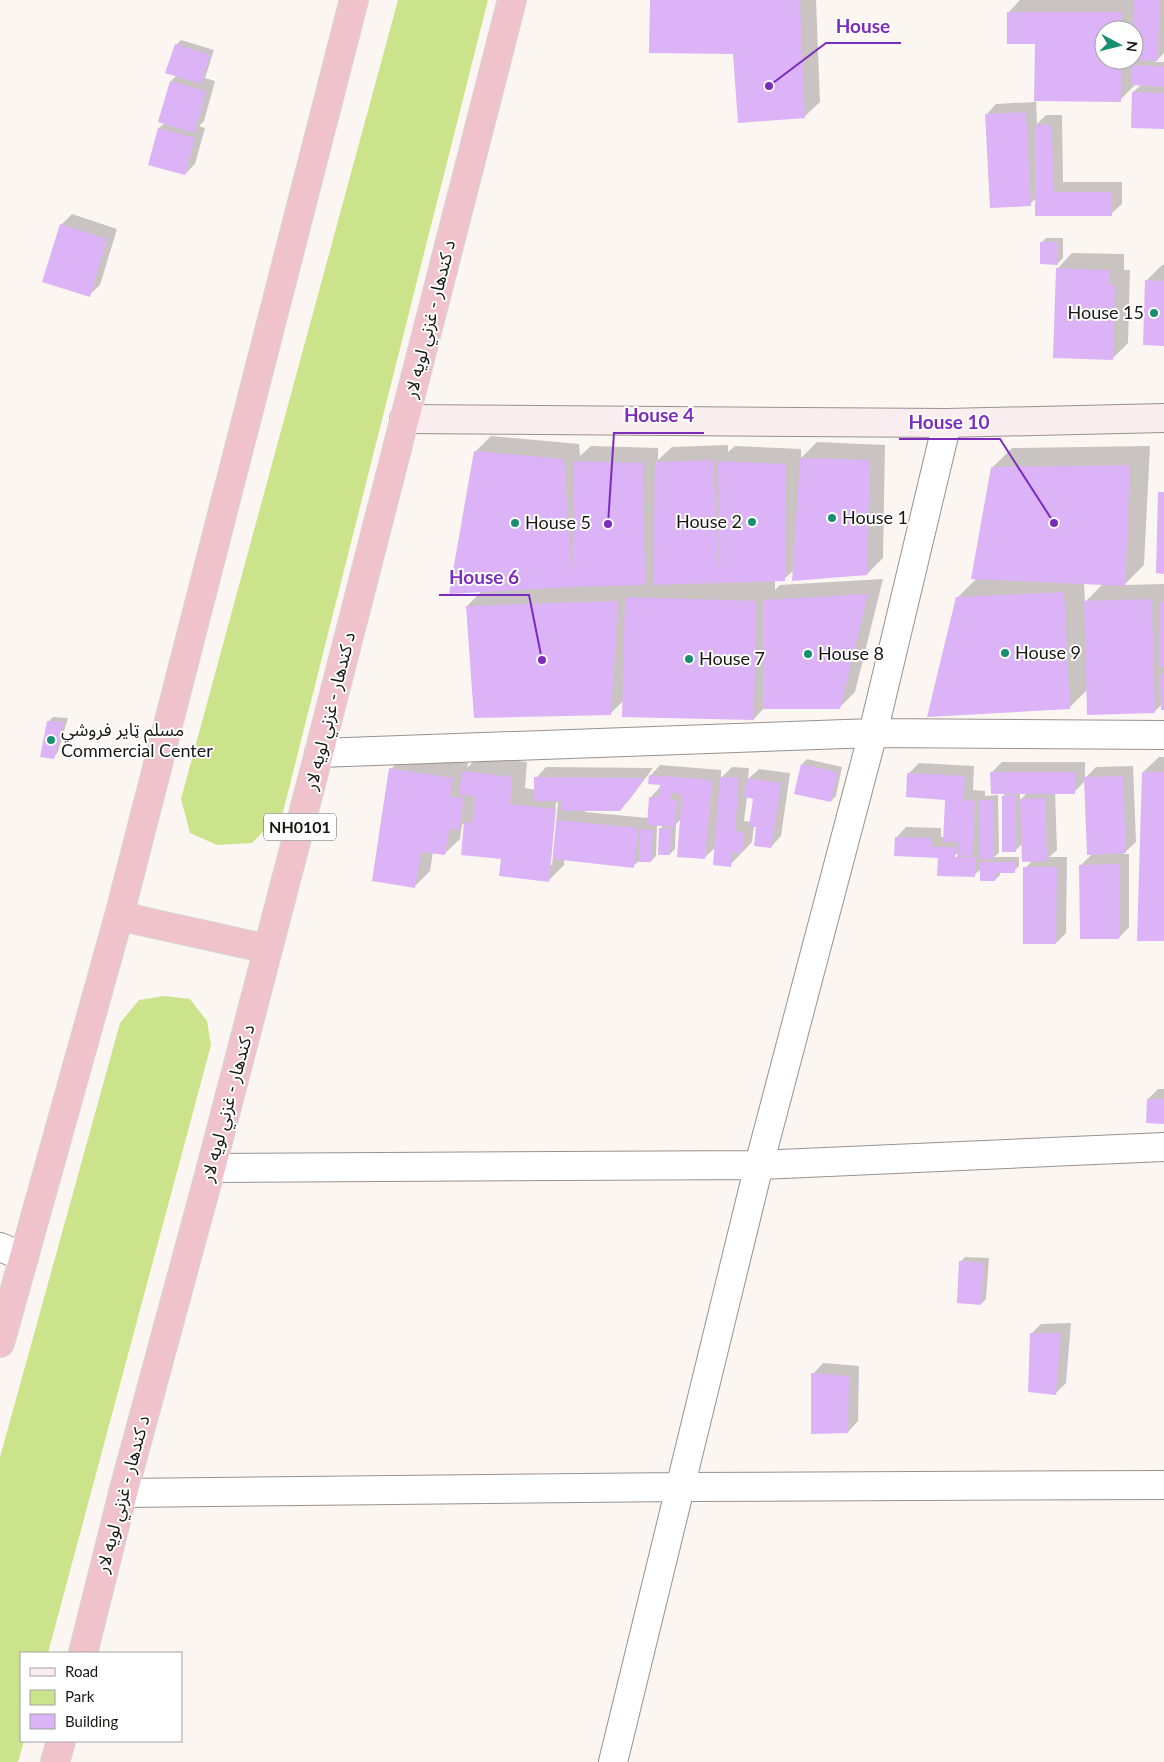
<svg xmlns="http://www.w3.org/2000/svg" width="1164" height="1762" font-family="Lato,'Noto Sans Arabic',sans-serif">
<rect width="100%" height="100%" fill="#fcf6f2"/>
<path fill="#cbe48b" d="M398 0H488L283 812 252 843 217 845 190 833 181 799Z
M164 996 190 999 207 1021 211 1045 48 1653H21V1741H24L18 1762H0V1457L120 1023 139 1000Z"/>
<path fill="#0003" fill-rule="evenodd" d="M652 0H816L820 102 804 117 734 53Z
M1020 0H1164V53L1155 62H1164V128L1133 92 1141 85 1136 84 1120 100H1036L1037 124 1046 115H1062L1063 182H1122V204L1111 214 1036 198 1030 204 986 115 996 104 1035 102 1036 43 1008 13ZM1104 30H1134V60H1104Z
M181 40 214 50 205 78 215 81 204 121 199 126 205 128 195 164 185 174 159 128 165 123 159 122 171 81 177 75 176 45Z
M72 214 117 229 100 285 89 295 61 225Z
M1046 238H1063V258L1058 263 1041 243Z
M1072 253 1124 254V270H1130L1128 343 1113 358 1057 269Z
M1162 265H1164V345L1146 281Z
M491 436 579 444 580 456 591 446 658 448V460L672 447 728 445V452L735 446 801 449V458L817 442 885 445 883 558 867 574 794 570 784 579 775 580V590L780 585 883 579 855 692 839 708 765 707 754 719 623 701 610 714 467 606 482 591 475 452Z
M1150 446 1144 565 1124 585 1164 584V709L1162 704 1154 712 1088 689 1069 708 957 598 977 578 992 468 1012 448ZM1084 583 1103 584 1085 602Z
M53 717 68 718 58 752 53 758 48 722Z
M406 753 468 763 467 768 479 756 527 762 525 788 536 790V778L546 767 653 768 630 799 620 810H585V812L648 818 651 797 661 786 662 784 650 776 660 765 721 770V778L732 767 749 768 748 779 759 769 790 773 781 836 771 847 758 826H754L752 842 730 865 716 847 705 857 681 819 676 824 675 849 670 854 660 829 664 825H657L656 856 651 861H639L633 866 564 859V865L548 881 502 858 462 854 466 822 462 825 460 839 444 854 433 852 430 871 414 887 391 769ZM747 797 754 798 751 822 744 821ZM556 802 558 803 552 865H549Z
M1159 757H1164V940L1143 772Z
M807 759 842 767 836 796 831 801 802 764Z
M1002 762H1085V778L1096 767 1133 766 1136 842 1123 854H1129V927L1119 938 1081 865 1093 853 1085 781 1074 792H1055L1057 850 1049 857H1067L1066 933 1056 943 1025 868 1032 861 1023 843 1016 850 1003 796 1007 792 992 772ZM1020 792H1028L1020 800Z
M919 763 974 766 973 790 985 791V796L998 795 999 853 994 857H1019V866L1014 871H1000V875L995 880 981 869 974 875 939 856 896 838 906 827 941 828V837H944L946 799 908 774ZM957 853H960L951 863 949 861Z
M1158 1089H1164V1122L1148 1099Z
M965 1257 989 1258 986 1299 981 1304 960 1262Z
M1071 1323 1066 1383 1055 1394 1031 1334 1041 1324Z
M823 1363 859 1366 858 1421 848 1432 813 1374Z"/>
<path fill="#dbb3f6" d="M650 0H800L805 118 738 123 733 54 649 53Z
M1134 0H1159L1158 61 1134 60Z
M1007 12H1121V30H1104V60H1121V102L1034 101 1035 44H1007Z
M175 44 210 55 201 84 165 73Z
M1132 65 1164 67V87L1132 85Z
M170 81 206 91 194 133 158 122Z
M1132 92 1164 93V129L1131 128Z
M1026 112 1031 206 990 208 985 114Z
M1035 125H1052L1053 192H1112V216H1035Z
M158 128 195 138 185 175 148 165Z
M60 224 107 239 90 297 42 282Z
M1040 242H1058V265L1040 264Z
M1056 268 1109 270V285H1115L1113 360 1053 358Z
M1145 280 1164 281V346L1143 345Z
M474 451 564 459 572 583 574 461 643 463 645 585 572 587 449 594Z
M800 458 870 460 867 575 792 581Z
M713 460 719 572 718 461 786 464 785 581 653 585 655 462Z
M1130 465 1125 586 971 579 991 467Z
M1158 492H1164V574L1156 573Z
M1064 592 1070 709 927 717 956 597Z
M868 594 840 709H763V600Z
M625 597 756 601 754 720 622 717Z
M1152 599 1155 713 1087 715 1084 601Z
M618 601 611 715 474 718 466 606Z
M1160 602H1164V667H1160Z
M1160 674H1164V710H1161Z
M47 721 64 722 54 759 40 757Z
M801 764 838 772 831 802 794 794Z
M389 768 453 778 450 796 464 798 459 830 449 829 445 855 421 852 415 888 372 881Z
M462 771 512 777 510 804 556 809 549 882 499 876 501 859 461 855 464 822 472 823 475 796 459 795Z
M990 772H1075V794H991Z
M1142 772H1164V941H1137Z
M907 773 965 776 963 800 975 801 972 856 957 855 958 842H943L945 800 906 797Z
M649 775 712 780 705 859 677 857 682 794 671 793V800H677L675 827 647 825 649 797H659L660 785 648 784Z
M1123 776 1126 853 1087 855 1084 777Z
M534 777 645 778 620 811H562V801H534Z
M720 777 739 778 735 831 744 832 742 853H732L731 867 713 865Z
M747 778 781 783 771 848 754 846 756 827 749 826 753 799 744 797Z
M1016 795V852H1002V796Z
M1045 798 1047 861 1022 862 1020 799Z
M979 800H993L994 859H980Z
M557 820 638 828 634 868 553 859Z
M659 828 671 829 670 855H658Z
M640 829 653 830 651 862H639Z
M895 837 932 838 931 847H955V857H976L975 877 937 876 938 858 894 856Z
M980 862H1015V873H995V881H980Z
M1119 864V939H1080L1079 865Z
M1023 867H1057L1056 944H1023Z
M1147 1099H1164V1124L1146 1123Z
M959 1261 984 1263 981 1305 957 1303Z
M1030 1333H1061L1056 1395 1028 1392Z
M811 1373 849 1376 848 1433 811 1434Z"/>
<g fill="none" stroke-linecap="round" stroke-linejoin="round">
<g stroke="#98928e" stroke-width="30">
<path id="street" d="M319 753 873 733 1164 735
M211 1168 759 1165 1164 1147
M0 1247 24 1257
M123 1493 679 1487 1164 1485
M613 1762 759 1165 873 733 947 423"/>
</g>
<g stroke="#98928e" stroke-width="30">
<path id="secondary" d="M404 419 947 423 1164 418"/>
</g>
<g stroke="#d6d5d5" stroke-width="30">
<path id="highway" d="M119 916 268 949
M0 1343 119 916 354 0
M83 1653 123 1493 211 1168 319 753 512 0
M55 1762 61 1741"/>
</g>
<use href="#street" stroke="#fff" stroke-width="28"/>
<use href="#secondary" stroke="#faedf0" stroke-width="28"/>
<use href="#highway" stroke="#f0c2cc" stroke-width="28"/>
</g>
<g fill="#198f72" stroke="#fff" stroke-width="2">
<circle cx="1154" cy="313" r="5"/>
<circle cx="832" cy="518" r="5"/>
<circle cx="752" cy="522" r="5"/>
<circle cx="515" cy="523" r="5"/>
<circle cx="1005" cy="653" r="5"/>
<circle cx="808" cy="654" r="5"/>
<circle cx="689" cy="659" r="5"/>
<circle cx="51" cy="740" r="5"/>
</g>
<g text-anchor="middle" stroke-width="4" stroke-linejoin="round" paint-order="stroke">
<rect fill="#fff" stroke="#5e5d5c" stroke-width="1" x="264" y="813.5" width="72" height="27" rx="4"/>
<g font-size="16" font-weight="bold" fill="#191716">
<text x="300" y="833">NH0101</text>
</g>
<g font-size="18" fill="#191716" stroke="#fff" text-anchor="start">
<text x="1144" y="319" text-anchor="end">House 15</text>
<text x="842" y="524">House 1</text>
<text x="742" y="528" text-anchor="end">House 2</text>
<text x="525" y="529">House 5</text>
<text x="1015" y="659">House 9</text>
<text x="818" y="660">House 8</text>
<text x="699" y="665">House 7</text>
<text x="61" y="736">مسلم ټایر فروشي<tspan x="61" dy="21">Commercial Center</tspan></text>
</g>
<g font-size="18" fill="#191716" stroke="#fff">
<text transform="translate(430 319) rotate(-76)" y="6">د کندهار - غزني لويه لار</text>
<text transform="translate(330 711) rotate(-76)" y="6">د کندهار - غزني لويه لار</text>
<text transform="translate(228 1103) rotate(-75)" y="6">د کندهار - غزني لويه لار</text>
<text transform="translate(123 1494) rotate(-75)" y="6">د کندهار - غزني لويه لار</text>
</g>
</g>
<path fill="none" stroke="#7b2cbf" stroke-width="2" d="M769 86L826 43H901M608 524L614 433H704M1054 523L1000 439H899M542 660L529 595H439"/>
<g fill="#7b2cbf" stroke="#fff" stroke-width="2">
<circle cx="769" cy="86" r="5"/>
<circle cx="608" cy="524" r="5"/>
<circle cx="1054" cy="523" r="5"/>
<circle cx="542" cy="660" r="5"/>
</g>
<g font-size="19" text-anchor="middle" font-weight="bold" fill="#7b2cbf" stroke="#fff" stroke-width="4" stroke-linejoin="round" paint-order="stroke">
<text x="863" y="33">House</text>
<text x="659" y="422">House 4</text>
<text x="949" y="429">House 10</text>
<text x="484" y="584">House 6</text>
</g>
<rect x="20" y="1652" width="162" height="90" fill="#ffffff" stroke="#a3a2a2"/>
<rect x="30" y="1668" width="25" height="8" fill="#faedf0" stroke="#a3a2a2"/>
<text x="65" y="1677" font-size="15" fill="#191716">Road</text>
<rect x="30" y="1690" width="25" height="15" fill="#cbe48b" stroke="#a3a2a2"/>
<text x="65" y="1702" font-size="15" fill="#191716">Park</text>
<rect x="30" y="1714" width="25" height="15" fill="#dbb3f6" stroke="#a3a2a2"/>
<text x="65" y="1727" font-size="15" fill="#191716">Building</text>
<g transform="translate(1119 45) rotate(97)"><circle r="24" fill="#ffffff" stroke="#a3a2a2"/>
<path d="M0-4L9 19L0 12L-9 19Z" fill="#198f72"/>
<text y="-8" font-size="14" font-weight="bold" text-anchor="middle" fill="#191716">N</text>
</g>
</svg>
